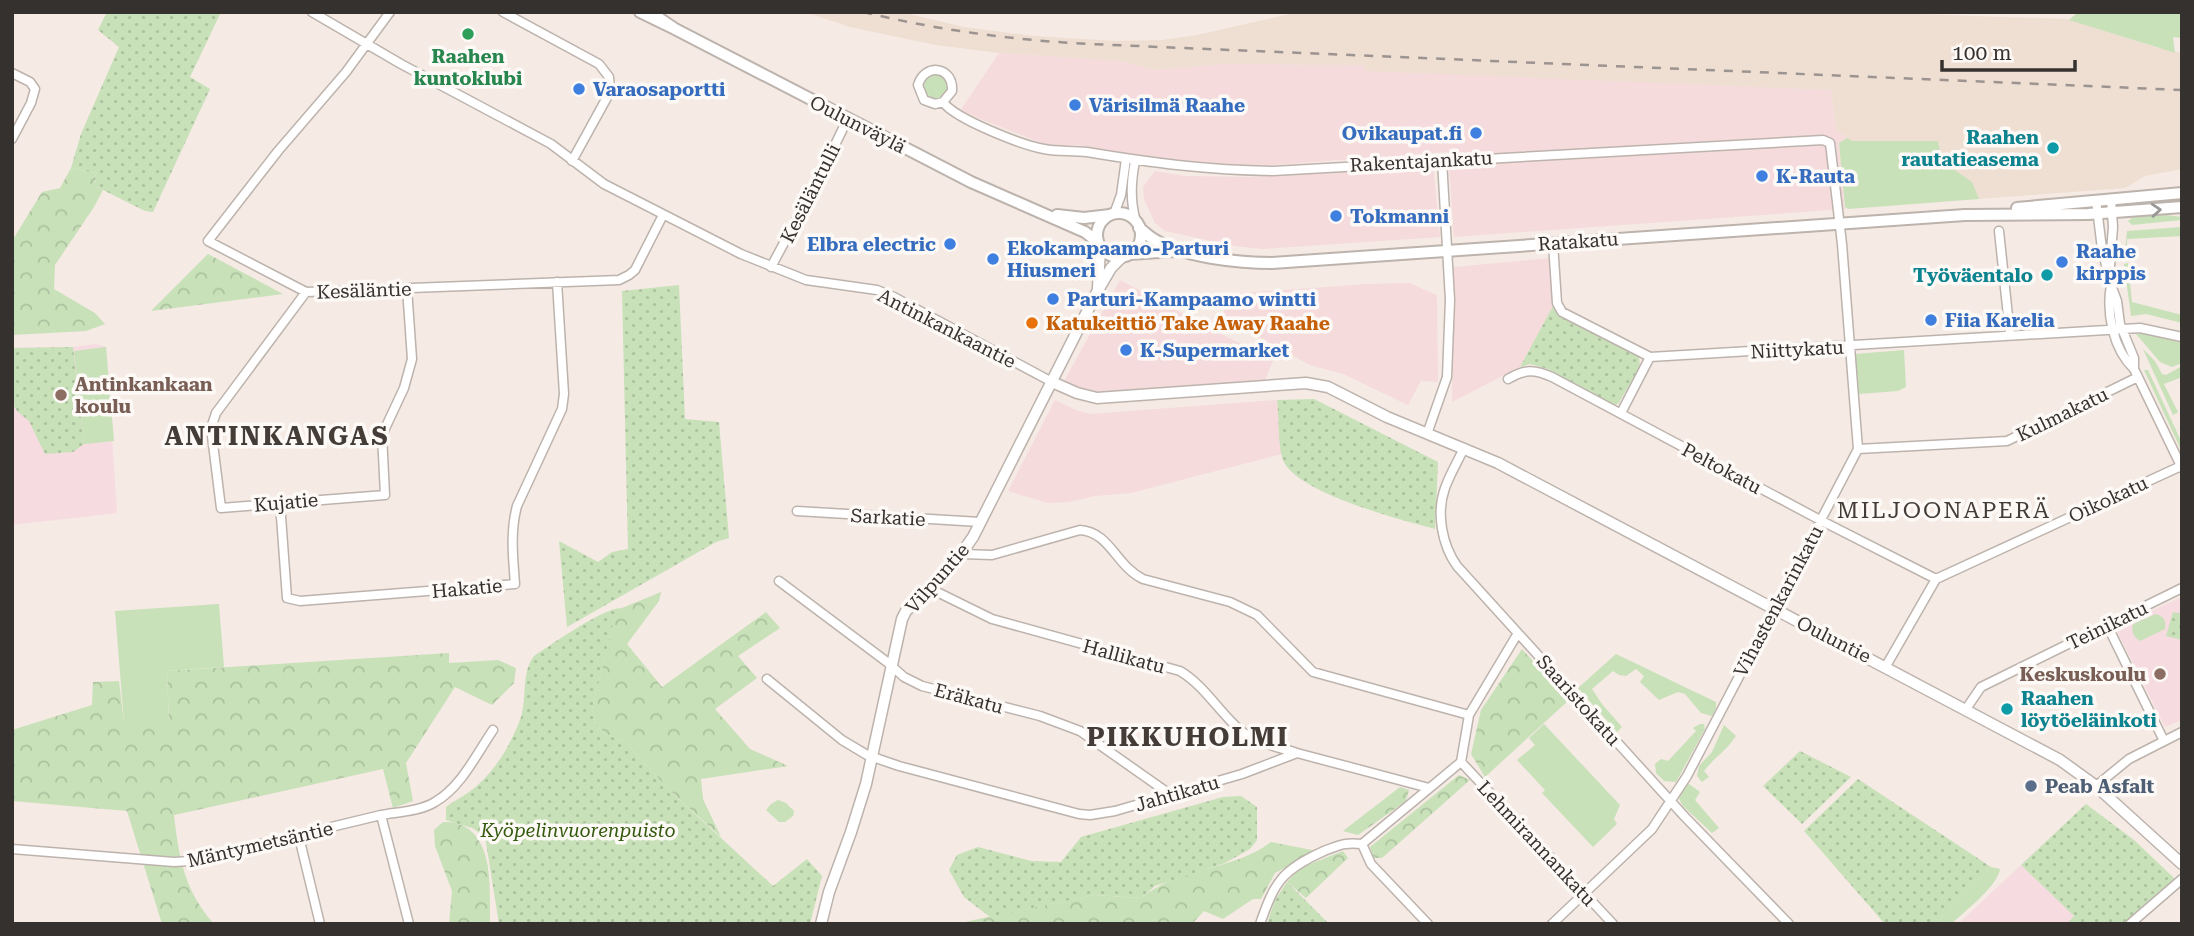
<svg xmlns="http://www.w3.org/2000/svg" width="2194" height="936" font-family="'Roboto Serif',serif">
<defs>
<pattern id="forest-crowns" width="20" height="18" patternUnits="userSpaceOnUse" patternTransform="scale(1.75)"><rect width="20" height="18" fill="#c8e1b9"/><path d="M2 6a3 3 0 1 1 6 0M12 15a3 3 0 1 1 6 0" fill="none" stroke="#acc29f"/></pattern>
<pattern id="park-dots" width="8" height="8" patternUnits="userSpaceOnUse" patternTransform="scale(1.75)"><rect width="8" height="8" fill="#c8e1b9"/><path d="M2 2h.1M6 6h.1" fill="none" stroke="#acc29f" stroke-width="1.8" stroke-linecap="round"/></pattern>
</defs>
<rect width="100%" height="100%" fill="#f5eae4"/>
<path fill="#f6dbdc" d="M999 53 1121 61 1155 70 1224 64 1364 65 1365 70 1831 90 1836 130 1847 138 1839 143 1845 209 1454 237 1448 152 1273 165 1190 164 1078 145 1049 146 960 111Z
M1433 165 1440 237 1263 249 1234 246 1165 231 1155 223 1144 199 1143 187 1155 171 1185 176 1251 177Z
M1550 258 1553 306 1520 367 1452 402 1454 267Z
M1120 280 1273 361 1265 380 1110 392 1086 391 1064 381Z
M1409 283 1437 295 1438 382 1421 381 1408 405 1343 374 1310 365 1223 317 1227 294 1367 284Z
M1055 400 1076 410 1090 414 1277 400 1282 454 1131 493 1095 496 1069 502 1048 503 1008 491Z"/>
<path fill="#f6dbe0" d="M96 344 106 347 117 513 12 525V348L73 347Z
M2182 597V720L2165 727 2115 627Z
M2021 865 2074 916 2067 924H1958Z"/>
<path fill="#efded2" d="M805 12H900L964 27 1034 36 1115 41 1162 40 1197 35 1299 12H1853L2067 19 2158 48 2182 53V169L2145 176 2125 188 1979 199 1972 182 1942 161 1938 141H1852L1836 130 1831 90 1365 71 1364 65 1224 64 1155 70 1121 61 999 53 936 45 850 27Z"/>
<path fill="#c8e1b9" d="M2078 12H2182V38L2173 37 2175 53 2182 55 2069 20Z
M924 86a12 12 0 1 1 24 0a12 12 0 1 1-24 0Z
M1847 138 1852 141H1938L1942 161 1972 182 1979 199 1848 209 1845 207 1839 143Z
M2166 215 2182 217V220L2132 225 2128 221 2133 217Z
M2182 227V236L2127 239V251H2125L2127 231Z
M2128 263 2132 302 2182 315V323L2146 314 2131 316 2124 264Z
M2136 334H2149L2182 343V363L2172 367 2160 362Z
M106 347 114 441 84 444 74 351Z
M2143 349 2155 361 2162 374 2166 375 2182 366V377L2164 384 2178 412 2173 415Z
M1904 350 1906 387 1898 391 1859 394 1855 354Z
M2144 370H2148L2182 443V452Z
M219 604 224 667 167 671 169 722H124L115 611Z
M2156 614C2165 617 2166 621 2165 629L2140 641C2133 636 2131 632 2133 624Z
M1616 654 1716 702V708L1712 716 1701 713 1685 694 1678 692 1659 700 1640 682 1644 676 1636 669 1626 676 1619 675 1613 671 1592 689 1602 704 1622 727 1617 732 1578 688Z
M1544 724 1620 805 1614 819 1617 824 1593 847 1542 793 1545 790 1517 760 1535 745 1529 738Z
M1700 724H1704L1705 729 1676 782 1664 781 1656 773 1655 764 1661 759 1668 761 1696 731 1693 728Z
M1724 725 1736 736C1727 750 1714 758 1704 771L1709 777 1702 782 1697 776 1699 766 1712 752Z
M1689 784 1700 792 1695 800 1719 828 1712 833 1683 806 1679 799 1685 785Z
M778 800 786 803 794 811 793 816 785 822H779L766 810 771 804Z
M1991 867 2000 869C1998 886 1964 912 1951 924H1935Z"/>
<path fill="url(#forest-crowns)" d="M71 168 96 173 95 186 103 190 94 207 55 265 54 289 95 313 105 324 86 331 12 335V241L42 192 60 188Z
M208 254 283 294 151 311Z
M661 592 659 601 627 644 662 687 766 612 780 628 738 656 757 678 715 709 750 749 788 766 701 779 703 799 721 837 666 787 625 741 605 734 595 722 592 709 614 618 622 608Z
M1522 649 1569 700 1485 777 1471 754 1481 710Z
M449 653V663L498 660 516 668 514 683 492 705 455 687 406 763 413 801 393 808 383 769 174 815C179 858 184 890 214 924H162L127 811 12 801V730L92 705 93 682 119 681 124 722H169L167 671Z
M1459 775 1470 780 1382 858H1374L1370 847Z
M1400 787 1409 790 1406 801 1358 835 1343 831Z
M443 822C448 822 455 822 459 824 496 838 489 893 490 924H449L452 891 435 846 434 830Z
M1271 842 1317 851 1275 873 1261 899H1253L1223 919 1204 911 1192 924H955L1094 895 1141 898C1179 867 1233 871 1271 842Z
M1343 851 1348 858 1306 898 1287 882 1300 868Z"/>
<path fill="url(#park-dots)" d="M107 12H221L190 77 210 89 153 212 145 211 95 186 96 173 71 168 81 134 119 47 98 30Z
M679 285 685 419 719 422 729 538 716 542 567 627 559 541 598 562 612 552 628 549 622 291Z
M1553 306 1558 315 1639 356 1640 367 1618 404 1614 405 1548 369 1530 364 1520 367Z
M73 347 84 444 73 452 45 454 29 421 17 411 12 403V348Z
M1314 399 1438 462 1435 529C1402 520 1296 493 1283 460 1278 448 1279 414 1277 400Z
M622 608 614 619 592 709 595 722 605 734 625 741 666 787 773 886 807 859 822 876 810 924H499L485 836 472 828 446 820V807C453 801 461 798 469 792 493 775 511 745 521 717 527 698 521 670 535 655 553 644 604 607 622 608Z
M2173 612 2182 614V640L2166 636Z
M1800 751 1851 777 1802 824 1763 786Z
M1858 779 1991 867 1935 924H1885L1804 831Z
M1241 796 1257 807V840L1250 849 1225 863 1155 886 1141 898 1094 895 990 917 964 897 949 870 957 855 978 847 1031 861 1061 862 1081 837 1223 797Z
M2086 804 2134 840 2175 879 2122 924H2067L2074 916 2021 865Z
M1287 882 1329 924H1267L1275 900Z"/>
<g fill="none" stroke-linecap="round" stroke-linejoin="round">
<g stroke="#bdb3ad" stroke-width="11">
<path id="minor" d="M312 12 401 64 551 144 604 184 741 254 806 280 877 290 894 297 1052 382
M390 12 346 72 278 151 208 241 306 292 619 280 629 275 635 270 663 215
M503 12 599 64 609 77 610 92 572 161
M12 73 30 82 35 89 31 103 12 139
M943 102 952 91C954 67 925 62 918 85L924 100 935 104 943 102C955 119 1022 145 1044 149 1058 152 1072 150 1087 152 1152 163 1207 170 1273 171L1823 140 1830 143 1842 244 1858 449 1687 776 1652 829 1552 924
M1135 161C1131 182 1130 200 1136 222
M2096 200 2102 249 2111 285 2117 301 2120 324 2134 358V369
M1114 214 1121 195 1126 159
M1999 231 2010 335
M1553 243 1557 303 1562 312 1650 357 2140 328 2182 337
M2110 266 2113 227 2111 199
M771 267 820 176 848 118
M2111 285C2106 313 2113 349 2134 369L2182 468
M306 292 216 413 211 428 221 508 385 495 382 435 404 388 412 359 407 288
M1508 379C1525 369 1534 369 1552 377L1820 520 1936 579
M1621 413 1650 357
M1427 434 1447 377 1450 300 1442 160
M1464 448C1458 461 1450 474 1445 488 1436 513 1442 545 1457 566L1685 817 1789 924
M1858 449 2007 441 2138 377
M280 503 287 598 300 601 515 584C513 557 510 532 517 506L562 409 564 394 557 282
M797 511 980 522
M962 554 992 555 1080 530C1110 532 1116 566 1143 579L1230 602 1257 615 1313 672 1469 715
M779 581 887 662 904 677 922 686 1040 716 1080 731 1171 795
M931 589 992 619 1180 671C1205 686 1219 712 1240 730 1256 743 1278 747 1297 753
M2107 625 2164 741
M1886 666 1936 579 2181 466
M767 679 842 740 867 755 899 766 1079 814 1090 815 1115 811 1242 774 1297 753 1429 788
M1966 709 1981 687 2182 588
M1461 762 1613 924
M2096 786 2129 759 2182 732
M299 837 320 924
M1362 844 1371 864 1428 924
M12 849 174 862 190 861 381 815
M409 924 381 815C397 812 421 811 435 802 461 787 476 755 493 730
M1260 924C1275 881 1282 870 1324 851 1340 845 1345 842 1362 844L1461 762 1469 715 1518 633
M2130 924 2182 879"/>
</g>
<g stroke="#bdb3ad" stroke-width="13">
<path id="tertiary" d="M1098 288 1100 246
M1052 382 1077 393 1097 398 1306 383 1328 387 1387 417 1498 463 2060 760 2096 786 2182 864
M821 924 829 892 851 832 866 784 902 619 906 611 953 565 973 537 1097 292 1111 268 1122 257"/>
</g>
<g stroke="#bdb3ad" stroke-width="14">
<path id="secondary" d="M640 12 675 29 650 12
M675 29 971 182 1085 232 1098 242
M2017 208 2182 193
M1097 235a22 22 0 1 1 44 0a22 22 0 1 1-44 0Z
M1057 215 1084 218 1110 215
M1139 228C1145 232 1150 238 1157 241 1185 257 1239 263 1272 263L1965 215 2088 214 2182 207
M1129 254 1175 251"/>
</g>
<use href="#minor" stroke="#fff" stroke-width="8"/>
<use href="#tertiary" stroke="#fff" stroke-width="10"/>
<use href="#secondary" stroke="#fff" stroke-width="10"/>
<path stroke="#9c9490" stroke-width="2.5" stroke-dasharray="9 9" stroke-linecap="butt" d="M863 12C938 30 1012 40 1089 44L2182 90"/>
</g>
<defs><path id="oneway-chevron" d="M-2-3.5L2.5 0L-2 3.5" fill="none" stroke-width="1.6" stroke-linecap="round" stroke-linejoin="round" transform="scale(1.75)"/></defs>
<use stroke="#9a9896" href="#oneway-chevron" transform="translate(2156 210) rotate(-4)"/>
<circle fill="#2e9e5b" stroke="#fdf9f6" stroke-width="2.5" cx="468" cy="34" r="7"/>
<g fill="#3f7fe0" stroke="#fdf9f6" stroke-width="2.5">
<circle cx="579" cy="89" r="7"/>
<circle cx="1075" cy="105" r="7"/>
<circle cx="1476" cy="133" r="7"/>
<circle cx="1762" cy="176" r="7"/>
<circle cx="1336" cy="216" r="7"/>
<circle cx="950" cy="244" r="7"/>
<circle cx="993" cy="259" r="7"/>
<circle cx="2062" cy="262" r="7"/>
<circle cx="1053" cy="299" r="7"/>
<circle cx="1931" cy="320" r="7"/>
<circle cx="1126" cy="350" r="7"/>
</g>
<g fill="#0f9aa8" stroke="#fdf9f6" stroke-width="2.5">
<circle cx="2053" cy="148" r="7"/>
<circle cx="2047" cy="275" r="7"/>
<circle cx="2007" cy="709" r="7"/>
</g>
<circle fill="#e8710a" stroke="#fdf9f6" stroke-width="2.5" cx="1032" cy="323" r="7"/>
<g fill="#8d6e63" stroke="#fdf9f6" stroke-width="2.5">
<circle cx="61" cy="395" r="7"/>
<circle cx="2160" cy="674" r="7"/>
</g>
<circle fill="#5c6f8a" stroke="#fdf9f6" stroke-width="2.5" cx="2031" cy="786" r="7"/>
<g text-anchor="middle" stroke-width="7" stroke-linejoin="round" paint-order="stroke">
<g font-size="19" font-weight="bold" fill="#27864d" stroke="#fdf9f6">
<text x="468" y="63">Raahen<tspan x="468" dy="22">kuntoklubi</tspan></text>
</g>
<g font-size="19" font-weight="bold" fill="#366cbe" stroke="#fdf9f6" text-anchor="start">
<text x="593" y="96">Varaosaportti</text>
<text x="1089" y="112">Värisilmä Raahe</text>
<text x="1462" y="140" text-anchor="end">Ovikaupat.fi</text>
<text x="1776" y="183">K-Rauta</text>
<text x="1350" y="223">Tokmanni</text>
<text x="936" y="251" text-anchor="end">Elbra electric</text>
<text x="1007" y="255">Ekokampaamo-Parturi<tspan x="1007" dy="22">Hiusmeri</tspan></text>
<text x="2076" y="258">Raahe<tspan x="2076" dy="22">kirppis</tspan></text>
<text x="1067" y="306">Parturi-Kampaamo wintti</text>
<text x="1945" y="327">Fiia Karelia</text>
<text x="1140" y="357">K-Supermarket</text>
</g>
<g font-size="19" fill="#35312e" stroke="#fdf9f6">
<text transform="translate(858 124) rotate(27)" y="7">Oulunväylä</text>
<text transform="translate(1421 161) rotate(-3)" y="7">Rakentajankatu</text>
<text transform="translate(810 193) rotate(-63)" y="7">Kesäläntulli</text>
<text transform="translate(1578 241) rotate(-4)" y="7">Ratakatu</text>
<text transform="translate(364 290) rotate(-2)" y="7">Kesäläntie</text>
<text transform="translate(947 328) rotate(27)" y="7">Antinkankaantie</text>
<text transform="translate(1797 349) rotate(-3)" y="7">Niittykatu</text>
<text transform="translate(2062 414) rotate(-26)" y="7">Kulmakatu</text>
<text transform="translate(1722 468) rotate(28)" y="7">Peltokatu</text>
<text transform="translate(2108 499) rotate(-25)" y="7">Oikokatu</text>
<text transform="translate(286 502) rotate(-5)" y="7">Kujatie</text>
<text transform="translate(888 517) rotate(3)" y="7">Sarkatie</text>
<text transform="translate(937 578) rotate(-49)" y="7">Vilpuntie</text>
<text transform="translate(467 588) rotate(-5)" y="7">Hakatie</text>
<text transform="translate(1778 601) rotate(-62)" y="7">Vihastenkarinkatu</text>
<text transform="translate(2107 625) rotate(-26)" y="7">Teinikatu</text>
<text transform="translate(1834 639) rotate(27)" y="7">Ouluntie</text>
<text transform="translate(1124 656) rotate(15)" y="7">Hallikatu</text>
<text transform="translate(969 698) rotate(15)" y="7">Eräkatu</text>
<text transform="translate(1579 700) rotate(48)" y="7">Saaristokatu</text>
<text transform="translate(1177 793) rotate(-16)" y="7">Jahtikatu</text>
<text transform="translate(1537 843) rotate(47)" y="7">Lehmirannankatu</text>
<text transform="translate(260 844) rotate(-13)" y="7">Mäntymetsäntie</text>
</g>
<g font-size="19" font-weight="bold" fill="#0d838f" stroke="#fdf9f6" text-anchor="end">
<text x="2039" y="144">Raahen<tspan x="2039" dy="22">rautatieasema</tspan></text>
<text x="2033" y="282">Työväentalo</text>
<text x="2021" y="705" text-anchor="start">Raahen<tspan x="2021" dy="22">löytöeläinkoti</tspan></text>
</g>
<g font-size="19" font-weight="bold" fill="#c56008" stroke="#fdf9f6" text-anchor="start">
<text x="1046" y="330">Katukeittiö Take Away Raahe</text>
</g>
<g font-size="19" font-weight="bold" fill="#785e54" stroke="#fdf9f6" text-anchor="start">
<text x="75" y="391">Antinkankaan<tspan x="75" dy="22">koulu</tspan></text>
<text x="2146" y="681" text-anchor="end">Keskuskoulu</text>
</g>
<g font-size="19" font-weight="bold" fill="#4e5e75" stroke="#fdf9f6" text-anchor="start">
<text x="2045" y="793">Peab Asfalt</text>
</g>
<g font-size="19" font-style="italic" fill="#345a0e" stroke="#fdf9f6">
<text x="578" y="837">Kyöpelinvuorenpuisto</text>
</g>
<g font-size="23" letter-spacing="2" fill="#443c36" stroke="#fdf9f6">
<text x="1944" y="518">MILJOONAPERÄ</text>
</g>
<g font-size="26" font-weight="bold" letter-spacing="2" fill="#443c36" stroke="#fdf9f6">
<text x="277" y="445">ANTINKANGAS</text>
<text x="1188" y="746">PIKKUHOLMI</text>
</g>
</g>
<rect width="2194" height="936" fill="none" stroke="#35312e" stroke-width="28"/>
<path d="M1942 60v10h133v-10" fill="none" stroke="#35312e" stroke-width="3.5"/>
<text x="1952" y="60" font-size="21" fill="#35312e" stroke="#fdf9f6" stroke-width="5" paint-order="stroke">100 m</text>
</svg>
